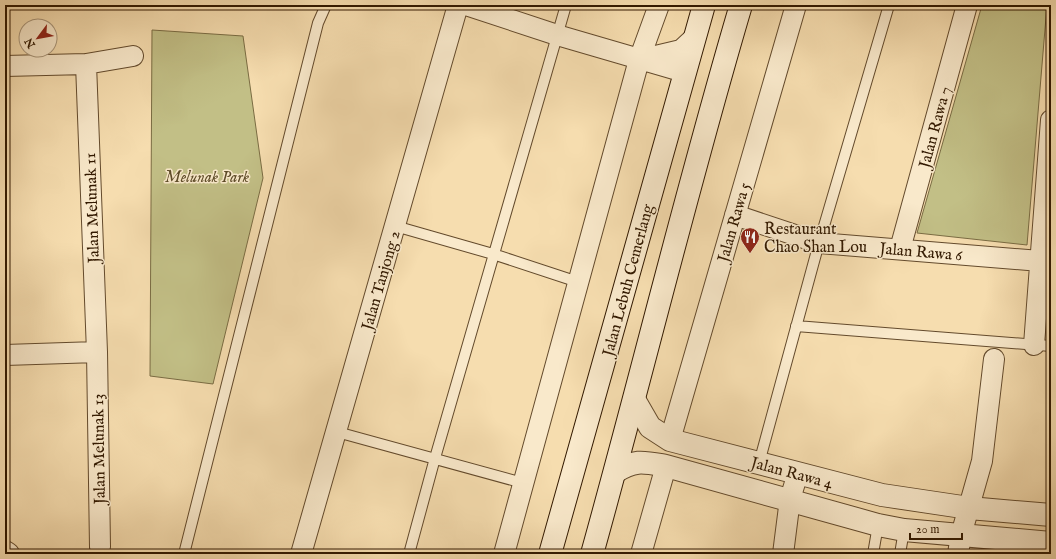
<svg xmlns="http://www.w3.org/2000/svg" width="1056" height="559" font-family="'IM FELL English',serif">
<rect width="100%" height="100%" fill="#f6ddaf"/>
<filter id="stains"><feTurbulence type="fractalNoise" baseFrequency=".005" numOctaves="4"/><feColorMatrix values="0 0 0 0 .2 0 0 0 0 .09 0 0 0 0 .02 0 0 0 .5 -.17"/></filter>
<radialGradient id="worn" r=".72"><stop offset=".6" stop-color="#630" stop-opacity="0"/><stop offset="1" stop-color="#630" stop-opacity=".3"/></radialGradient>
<path fill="#c2bf86" stroke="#7a6c43" d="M982 5H1047L1027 245 917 233Z
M152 30 243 36 263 178 213 384 150 376Z"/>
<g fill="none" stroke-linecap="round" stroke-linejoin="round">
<g stroke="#634a2c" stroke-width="12">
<path id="service" d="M395 226 493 254 578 282
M796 326 1051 346
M337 432 523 483
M759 463 819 243 889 5
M184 554 318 23 326 5
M409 554 435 458 566 5
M873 554 878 525
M900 554 904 530"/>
</g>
<g stroke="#634a2c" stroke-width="22">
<path id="minor" d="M466 5 557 35 684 72
M643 59 681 50 695 37
M86 64 97 352 100 547
M5 66 86 64 133 56
M735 215 819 243 1040 261
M900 249 967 5
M1034 345 1051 120
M5 355 97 352
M670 440 796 5
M301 554 458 5
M504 554 639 60 659 5
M641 554 666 466
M783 554 790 499 798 473
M958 554 961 535 982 461 994 359"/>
</g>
<g stroke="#634a2c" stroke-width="24">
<path id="tertiary" d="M635 401 650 427 670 440 882 495 969 508 1051 515
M615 472C635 459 644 462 666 466L878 525 904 530 1051 543
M5 552 8 554"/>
</g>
<g stroke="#321900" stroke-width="24">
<path id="secondary" d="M550 554 704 5
M592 554C643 371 687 187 741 5"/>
</g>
<use href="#service" stroke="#f9e9cb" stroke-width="10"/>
<use href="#minor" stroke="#f9e9cb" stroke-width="20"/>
<use href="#tertiary" stroke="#f9e9cb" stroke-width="22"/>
<use href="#secondary" stroke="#f9e9cb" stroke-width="22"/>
</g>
<defs>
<g id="restaurant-pin" transform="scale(1)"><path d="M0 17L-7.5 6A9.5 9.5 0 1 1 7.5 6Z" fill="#8f2418" stroke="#f9e9cb"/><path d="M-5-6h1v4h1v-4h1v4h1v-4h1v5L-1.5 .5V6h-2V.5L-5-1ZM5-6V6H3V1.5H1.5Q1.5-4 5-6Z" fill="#fff"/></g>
</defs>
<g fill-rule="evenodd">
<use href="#restaurant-pin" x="750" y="237"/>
</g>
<g text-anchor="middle" stroke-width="3" stroke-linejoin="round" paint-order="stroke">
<g font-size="16" fill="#321900" stroke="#f9e9cb">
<text transform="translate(934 127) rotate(-75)" y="6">Jalan Rawa 7</text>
<text transform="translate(91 208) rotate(-92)" y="6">Jalan Melunak 11</text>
<text transform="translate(733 222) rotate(-74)" y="6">Jalan Rawa 5</text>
<text transform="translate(921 251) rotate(5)" y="6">Jalan Rawa 6</text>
<text transform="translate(380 280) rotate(-74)" y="6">Jalan Tanjong 2</text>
<text transform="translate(627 280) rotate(-75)" y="6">Jalan Lebuh Cemerlang</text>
<text transform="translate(98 449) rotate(-91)" y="6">Jalan Melunak 13</text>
<text transform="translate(792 472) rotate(15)" y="6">Jalan Rawa 4</text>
</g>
<g font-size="16" font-style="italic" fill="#5d4b28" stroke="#f9e9cb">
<text x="207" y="182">Melunak Park</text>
</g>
<g font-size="16" fill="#321900" stroke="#f9e9cb" text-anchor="start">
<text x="764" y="234">Restaurant<tspan x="764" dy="18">Chao Shan Lou</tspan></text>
</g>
</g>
<rect width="1056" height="559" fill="none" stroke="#f6ddaf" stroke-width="20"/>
<rect x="6" y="6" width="1044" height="547" fill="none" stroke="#321900" stroke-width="2"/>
<rect x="10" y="10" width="1036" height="539" fill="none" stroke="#321900"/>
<g transform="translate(38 38) rotate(238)"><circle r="19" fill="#f9e9cb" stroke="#a9967a"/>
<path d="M0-3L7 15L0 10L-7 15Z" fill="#8f2418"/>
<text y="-6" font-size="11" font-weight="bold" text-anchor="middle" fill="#321900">N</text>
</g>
<path d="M910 533v6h52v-6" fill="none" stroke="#321900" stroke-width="2"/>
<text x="916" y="533" font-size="12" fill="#321900" stroke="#f9e9cb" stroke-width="3" paint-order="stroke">20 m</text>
<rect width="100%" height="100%" filter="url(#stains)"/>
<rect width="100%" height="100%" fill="url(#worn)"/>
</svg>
